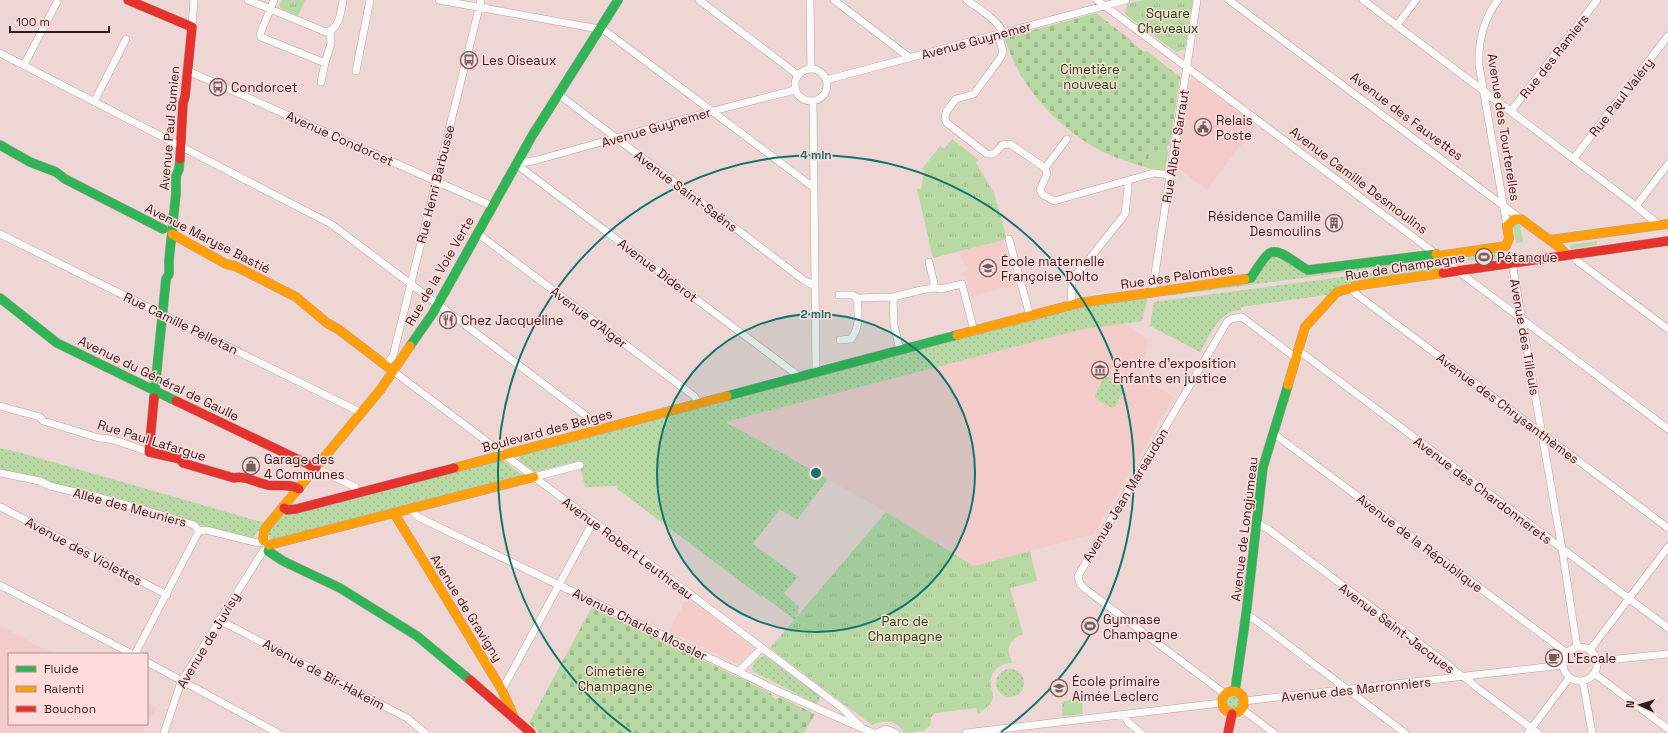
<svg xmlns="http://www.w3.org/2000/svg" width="1668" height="733" font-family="'Space Grotesk',sans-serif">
<defs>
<pattern id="grass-dots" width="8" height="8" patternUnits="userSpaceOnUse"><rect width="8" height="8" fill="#b8d9a4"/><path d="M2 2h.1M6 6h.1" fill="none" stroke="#9fba8d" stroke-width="1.8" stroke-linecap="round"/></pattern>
<pattern id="cemetery-stones" width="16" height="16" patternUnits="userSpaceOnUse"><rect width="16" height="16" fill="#b8d9a4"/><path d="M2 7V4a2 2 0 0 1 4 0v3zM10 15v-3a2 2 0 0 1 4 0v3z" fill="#9fba8d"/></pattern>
<pattern id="park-tufts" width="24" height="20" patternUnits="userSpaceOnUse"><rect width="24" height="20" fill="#b8d9a4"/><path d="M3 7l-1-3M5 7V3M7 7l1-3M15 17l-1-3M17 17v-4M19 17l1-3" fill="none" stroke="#9fba8d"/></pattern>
</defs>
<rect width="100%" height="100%" fill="#eed6d4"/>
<path fill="#f3ccca" d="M1196 80 1256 125 1207 190 1175 166 1190 81Z
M1002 240 1014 285 970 297 965 276 961 274 967 270 959 252Z
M1124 323 1148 339 1141 377 1174 397 1094 534 974 566 886 512 725 422 1083 329Z
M687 598 752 647V650L740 662 736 663 669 631Z
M0 626 54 654H9V724H147L141 733H0Z
M147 702 157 707 147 724Z"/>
<path fill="url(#grass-dots)" d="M1275 254 1302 271 1421 259V262L1167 296V293L1246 282Z
M1438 264 1440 270 1328 296 1326 295 1241 307V310C1219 310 1210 335 1200 352L1150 326 1154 302Z
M1146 298 1147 300 1142 321 1083 329 726 422 828 479 797 520 780 509 753 544 798 577 784 593 799 607 797 617 795 620 763 596 761 597 616 488 617 486 585 487 579 461 535 472 518 459 520 455 822 373 1071 308Z
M1108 377 1123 386 1124 390 1115 407 1112 408 1096 399 1095 395 1104 378Z
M0 448 18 452 265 523 251 540 92 493 0 470Z
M501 458 522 475 271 540 269 538V531L281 516Z
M765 656 821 697 817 704 752 671C753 664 756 657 765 656Z
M996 683a14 14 0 1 1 28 0a14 14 0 1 1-28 0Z
M1226 703a7 7 0 1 1 14 0a7 7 0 1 1-14 0Z"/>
<path fill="url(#cemetery-stones)" d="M1096 13 1132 41 1131 42 1144 52 1147 51 1180 77 1170 144 1167 146 1168 152 1150 149 1147 168C1132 163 1115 158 1101 151 1066 132 1034 102 1016 66 1011 57 1008 47 1004 38Z
M592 607 771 693 772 697 776 699 780 697 815 714 804 733H540L529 723Z"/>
<path fill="url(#park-tufts)" d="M281 0H305L298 16 280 8 279 4Z
M1143 0H1193L1185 49 1176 52 1125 14 1127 4Z
M952 139 979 160 976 163 994 193 1007 239 933 258 917 189H921L923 177 925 172 922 169 940 146 944 149Z
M886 512 974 566 1030 551 1037 581 1010 588 1023 634C1014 637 1007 644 1009 654 1010 658 1012 660 1012 663 999 663 989 673 991 686 991 689 993 692 993 695 993 704 984 710 978 714L976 708 935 713 931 717 930 726 923 731 904 733C897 720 885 719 872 725L770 648Z
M1081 693 1083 714 1062 716V702L1072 699Z"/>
<path fill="#b8d9a4" d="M1150 149 1168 152 1165 171 1147 168Z
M1520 224 1523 242 1516 243 1513 225Z
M1597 241V245L1571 249 1570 245Z
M1500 252V257L1468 261V256Z"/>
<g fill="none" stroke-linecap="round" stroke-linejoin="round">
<g stroke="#b8a3a2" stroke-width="8">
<path id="street" d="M248 0 326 32C340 29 341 11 343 0
M274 0 260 34 261 37 325 63 331 43 330 31
M439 0 599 29
M699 0 798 75
M810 0 811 69
M834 0 910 58
M967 0C979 9 997 19 1003 33
M1097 0 1436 254
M1229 0 1521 219
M1363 0 1636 206 1659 225
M1498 0C1483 20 1478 41 1479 65L1507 226
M1397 25 1416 0
M192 27 194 0
M600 27 813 187
M998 35 1003 51 1001 57 974 94 956 99 946 112 945 119 947 123 987 154C995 155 997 151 1002 145L1010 144 1045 168 1047 174 1040 190 1042 194 1054 201 1143 176 1154 173 1170 175
M0 53 331 224 597 424 600 429
M24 65 57 2
M795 85a16 16 0 1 1 32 0a16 16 0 1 1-32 0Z
M188 71 492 206
M356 71 370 0
M826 80 1126 0
M321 82 325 63
M558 94 805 281 815 286
M813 101 816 371
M94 102 126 39
M1511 111 1597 0
M1574 158 1668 36
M516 164 796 374 798 377
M516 164 537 160 713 111 795 90
M1045 168 1067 139
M1636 206 1668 164
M477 233 694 396 699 404
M0 234 362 413
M1009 239 1030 316
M1575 254 1576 260 1668 329
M1438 256 1668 429
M929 262 935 288
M1512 263 1562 549 1577 647
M1350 287 1356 294 1668 528
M1152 293 1197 0
M839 295H853L857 298 893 297 921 290 935 288 941 289 962 284 974 331
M893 297 894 325 900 350
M1071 305 1072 280 1074 276 1083 267 1125 214 1128 188 1127 181
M840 340 851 339C861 326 858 313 857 298
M1298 350 1668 628
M385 365 393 356 481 0
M393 371 842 708 861 727
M0 406 40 417 43 421 99 438C113 437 134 448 149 452
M1273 433 1567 653
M316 468 355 487 356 493
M0 473 40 481 50 486 88 495 96 496 104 499 148 511 194 525 199 531
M534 477 580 465
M1 507 167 595
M410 509 418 517 778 691 873 733
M1256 523 1268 529 1451 667C1459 676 1467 677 1476 687L1538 733
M199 531 206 530 258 543
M0 585 132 654
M1246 615 1254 619 1405 733
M219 620 407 718 425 733
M1563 664a17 17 0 1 1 34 0a17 17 0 1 1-34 0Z
M1590 650 1668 547
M135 654 199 531
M1597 661 1668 654
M147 662 278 733
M739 671 762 648
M1595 674 1668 729
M1583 682 1592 733
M502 690 593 522
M1225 694 1084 588 1080 584 1078 576 1227 322 1231 319 1242 317 1296 358
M1244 701 1563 665
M1242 709 1274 733
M1124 715 1129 723 1141 733
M164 733 181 682 263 551
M877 733 886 729 896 733
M966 733 1221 703
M1528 733 1569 678"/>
</g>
<g stroke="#b8a3a2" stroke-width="10">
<path id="fast" d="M0 145 30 162 56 172 65 179 163 229
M1245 279 1251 278C1255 272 1264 256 1270 253 1280 247 1298 266 1308 270L1436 254
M0 298 57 343 176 401
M410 346 433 313 532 136 618 0
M727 396 957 335
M154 398 166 279 169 274V260L176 193V176L179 169 180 159
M268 551 283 561 340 588 417 636 470 680
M1235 691 1246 615 1263 467 1288 385"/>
</g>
<g stroke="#b8a3a2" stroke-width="10">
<path id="slow" d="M172 234 226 264 235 266 296 297 327 323 338 329 393 371
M1550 240 1668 224
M1436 254 1438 256 1506 246 1509 238 1507 226 1515 219H1521L1559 247 1567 255
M957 335 1079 303 1245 279
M1288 385 1305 327 1337 292 1361 285 1443 273
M454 468 727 396
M394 513 502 690 513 715
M263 540 264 531 268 525 381 389 410 346
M269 545 534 477
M1222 702a11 11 0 1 1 22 0a11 11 0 1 1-22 0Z"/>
</g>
<g stroke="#b8a3a2" stroke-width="10">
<path id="jam" d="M128 0 192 27 185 97 183 103 180 159
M1443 273 1668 241
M154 398 149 452 180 459 183 463 234 478C246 475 256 483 268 485 279 487 289 483 299 489
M176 401 316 468
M284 508 287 510 296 509 454 468
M470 680 531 733
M1228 733 1232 714"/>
</g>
<use href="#street" stroke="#fcf9f9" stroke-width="7"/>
<use href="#fast" stroke="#30b455" stroke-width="9"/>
<use href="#slow" stroke="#ff9f0a" stroke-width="9"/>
<use href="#jam" stroke="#e5322d" stroke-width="9"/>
</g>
<circle cx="816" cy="473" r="159" fill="#0f766e" fill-opacity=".12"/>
<g fill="none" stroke="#0f766e" stroke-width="2">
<circle cx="816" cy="473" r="159"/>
<path d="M631 732A318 318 0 1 1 1001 732"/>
</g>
<defs>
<g id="bus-ring" transform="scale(0.9)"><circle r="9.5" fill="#ffdcdb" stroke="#735e5d" stroke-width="1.5"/><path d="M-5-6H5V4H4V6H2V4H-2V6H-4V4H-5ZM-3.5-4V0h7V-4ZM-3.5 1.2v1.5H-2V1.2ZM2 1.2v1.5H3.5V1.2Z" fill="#735e5d"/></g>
<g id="civic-ring" transform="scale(0.9)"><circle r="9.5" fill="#ffdcdb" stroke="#735e5d" stroke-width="1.5"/><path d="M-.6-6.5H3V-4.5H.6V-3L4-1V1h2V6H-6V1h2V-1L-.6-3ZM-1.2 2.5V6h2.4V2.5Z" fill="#735e5d"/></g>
<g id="building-ring" transform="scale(0.9)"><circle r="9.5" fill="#ffdcdb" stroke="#735e5d" stroke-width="1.5"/><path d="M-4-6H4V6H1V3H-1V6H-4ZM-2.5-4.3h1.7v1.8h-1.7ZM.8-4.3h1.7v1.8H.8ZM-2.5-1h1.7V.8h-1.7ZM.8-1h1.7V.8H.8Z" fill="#735e5d"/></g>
<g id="stadium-ring" transform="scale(0.9)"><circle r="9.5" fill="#ffdcdb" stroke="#735e5d" stroke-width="1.5"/><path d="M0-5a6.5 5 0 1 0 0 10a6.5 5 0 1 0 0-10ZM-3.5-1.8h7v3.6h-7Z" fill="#735e5d"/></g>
<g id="school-ring" transform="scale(0.9)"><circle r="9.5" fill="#ffdcdb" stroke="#735e5d" stroke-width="1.5"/><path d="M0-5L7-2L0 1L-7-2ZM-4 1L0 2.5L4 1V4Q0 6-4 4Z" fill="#735e5d"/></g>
<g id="restaurant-ring" transform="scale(0.9)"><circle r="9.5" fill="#ffdcdb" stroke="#735e5d" stroke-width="1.5"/><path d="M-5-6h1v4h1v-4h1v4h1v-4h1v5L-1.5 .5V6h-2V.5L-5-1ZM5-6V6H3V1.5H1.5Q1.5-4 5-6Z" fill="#735e5d"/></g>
<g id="museum-ring" transform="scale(0.9)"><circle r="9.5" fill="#ffdcdb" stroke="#735e5d" stroke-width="1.5"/><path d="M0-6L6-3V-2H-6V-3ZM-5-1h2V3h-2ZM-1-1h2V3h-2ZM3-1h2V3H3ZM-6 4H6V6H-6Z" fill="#735e5d"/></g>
<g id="shop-ring" transform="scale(0.9)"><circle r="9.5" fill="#ffdcdb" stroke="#735e5d" stroke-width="1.5"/><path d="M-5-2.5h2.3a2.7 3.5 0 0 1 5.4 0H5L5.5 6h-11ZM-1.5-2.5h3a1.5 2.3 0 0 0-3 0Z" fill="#735e5d"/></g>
<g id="cafe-ring" transform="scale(0.9)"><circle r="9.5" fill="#ffdcdb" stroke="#735e5d" stroke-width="1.5"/><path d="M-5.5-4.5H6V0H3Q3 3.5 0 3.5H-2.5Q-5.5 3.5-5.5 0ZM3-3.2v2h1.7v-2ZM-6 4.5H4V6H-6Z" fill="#735e5d"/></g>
</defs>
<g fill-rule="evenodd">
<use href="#bus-ring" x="469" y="60"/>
<use href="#bus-ring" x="218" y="87"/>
<use href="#civic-ring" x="1203" y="127"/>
<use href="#building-ring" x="1334" y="223"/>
<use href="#stadium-ring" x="1484" y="257"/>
<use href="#school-ring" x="988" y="268"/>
<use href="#restaurant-ring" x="448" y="320"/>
<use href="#museum-ring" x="1100" y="370"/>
<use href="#shop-ring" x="251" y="466"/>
<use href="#stadium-ring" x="1090" y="626"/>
<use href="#cafe-ring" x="1554" y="658"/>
<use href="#school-ring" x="1059" y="688"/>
</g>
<g text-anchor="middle" stroke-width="3" stroke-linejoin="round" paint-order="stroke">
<g font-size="13" fill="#114d03" stroke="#ffdcdb">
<text x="1168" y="18">Square<tspan x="1168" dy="15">Cheveaux</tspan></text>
<text x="1090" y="74">Cimetière<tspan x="1090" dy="15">nouveau</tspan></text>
<text x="905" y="626">Parc de<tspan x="905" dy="15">Champagne</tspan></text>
<text x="615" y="676">Cimetière<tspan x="615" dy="15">Champagne</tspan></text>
</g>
<g font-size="13" fill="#311d1d" stroke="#ffdcdb">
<text transform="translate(976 40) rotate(-15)" y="5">Avenue Guynemer</text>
<text transform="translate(1554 56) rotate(-52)" y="5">Rue des Ramiers</text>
<text transform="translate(1621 97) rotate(-52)" y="5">Rue Paul Valéry</text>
<text transform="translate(1407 116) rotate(37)" y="5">Avenue des Fauvettes</text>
<text transform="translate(656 127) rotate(-16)" y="5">Avenue Guynemer</text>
<text transform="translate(1504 127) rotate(81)" y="5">Avenue des Tourterelles</text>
<text transform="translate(169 128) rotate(-85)" y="5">Avenue Paul Sumien</text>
<text transform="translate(340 138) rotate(24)" y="5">Avenue Condorcet</text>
<text transform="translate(1175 146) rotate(-81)" y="5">Rue Albert Sarraut</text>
<text transform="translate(1359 180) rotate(37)" y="5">Avenue Camille Desmoulins</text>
<text transform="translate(435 184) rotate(-76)" y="5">Rue Henri Barbusse</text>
<text transform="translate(686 191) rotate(37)" y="5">Avenue Saint-Saëns</text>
<text transform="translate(208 238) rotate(27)" y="5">Avenue Maryse Bastié</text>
<text transform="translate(1405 266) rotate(-9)" y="5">Rue de Champagne</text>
<text transform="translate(658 270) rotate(37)" y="5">Avenue Diderot</text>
<text transform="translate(439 271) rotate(-60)" y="5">Rue de la Voie Verte</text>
<text transform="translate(1177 276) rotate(-8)" y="5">Rue des Palombes</text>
<text transform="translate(589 317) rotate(37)" y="5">Avenue d'Alger</text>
<text transform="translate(181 323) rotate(26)" y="5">Rue Camille Pelletan</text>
<text transform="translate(1525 337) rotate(80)" y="5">Avenue des Tilleuls</text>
<text transform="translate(159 378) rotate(26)" y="5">Avenue du Général de Gaulle</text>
<text transform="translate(1508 408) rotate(37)" y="5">Avenue des Chrysanthèmes</text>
<text transform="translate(547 430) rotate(-15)" y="5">Boulevard des Belges</text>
<text transform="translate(152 440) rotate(17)" y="5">Rue Paul Lafargue</text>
<text transform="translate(1483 490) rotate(37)" y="5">Avenue des Chardonnerets</text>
<text transform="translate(1125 495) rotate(-59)" y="5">Avenue Jean Marsaudon</text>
<text transform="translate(130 507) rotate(15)" y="5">Allée des Meuniers</text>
<text transform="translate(1244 529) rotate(-83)" y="5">Avenue de Longjumeau</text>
<text transform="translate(1420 543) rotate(37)" y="5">Avenue de la République</text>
<text transform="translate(628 548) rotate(37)" y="5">Avenue Robert Leuthreau</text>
<text transform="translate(84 551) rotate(28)" y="5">Avenue des Violettes</text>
<text transform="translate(467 608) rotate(58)" y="5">Avenue de Gravigny</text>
<text transform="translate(640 624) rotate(26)" y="5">Avenue Charles Mossler</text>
<text transform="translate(1397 628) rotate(37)" y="5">Avenue Saint-Jacques</text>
<text transform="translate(208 640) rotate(-59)" y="5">Avenue de Juvisy</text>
<text transform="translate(324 674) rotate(28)" y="5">Avenue de Bir-Hakeim</text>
<text transform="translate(1356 689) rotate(-6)" y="5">Avenue des Marronniers</text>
</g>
<g font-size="13" fill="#311d1d" stroke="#ffdcdb" text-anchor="start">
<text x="482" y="65">Les Oiseaux</text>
<text x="231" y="92">Condorcet</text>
<text x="1216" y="125">Relais<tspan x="1216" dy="15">Poste</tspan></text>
<text x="1321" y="221" text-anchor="end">Résidence Camille<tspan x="1321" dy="15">Desmoulins</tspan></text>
<text x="1497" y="262">Pétanque</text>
<text x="1001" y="266">École maternelle<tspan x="1001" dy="15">Françoise Dolto</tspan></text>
<text x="461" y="325">Chez Jacqueline</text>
<text x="1113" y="368">Centre d'exposition<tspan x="1113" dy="15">Enfants en justice</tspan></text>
<text x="264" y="464">Garage des<tspan x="264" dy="15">4 Communes</tspan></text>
<text x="1103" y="624">Gymnase<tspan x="1103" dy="15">Champagne</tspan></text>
<text x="1567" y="663">L'Escale</text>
<text x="1072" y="686">École primaire<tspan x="1072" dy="15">Aimée Leclerc</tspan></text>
</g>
</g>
<circle cx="816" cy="473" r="6" fill="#0f766e" stroke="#ffdcdb" stroke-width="2"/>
<g font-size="12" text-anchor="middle" font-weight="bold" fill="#0f766e" stroke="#ffdcdb" stroke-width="3" stroke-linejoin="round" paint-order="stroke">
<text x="816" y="159">4 min</text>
<text x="816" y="318">2 min</text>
</g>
<rect x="8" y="653" width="140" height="72" fill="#ffdcdb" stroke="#ad908f"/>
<rect x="16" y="666" width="20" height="6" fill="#30b455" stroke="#ad908f"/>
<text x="44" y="673" font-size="12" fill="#311d1d">Fluide</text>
<rect x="16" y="686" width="20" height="6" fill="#ff9f0a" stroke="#ad908f"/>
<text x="44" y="693" font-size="12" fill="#311d1d">Ralenti</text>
<rect x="16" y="706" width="20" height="6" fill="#e5322d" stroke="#ad908f"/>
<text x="44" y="713" font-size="12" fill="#311d1d">Bouchon</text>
<g transform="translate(1640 705) rotate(274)" stroke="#ffdcdb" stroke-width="3" paint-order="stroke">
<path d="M0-3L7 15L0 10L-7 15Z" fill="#311d1d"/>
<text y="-6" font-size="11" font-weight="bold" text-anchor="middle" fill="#311d1d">N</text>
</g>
<path d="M10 26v6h99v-6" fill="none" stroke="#311d1d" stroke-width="2"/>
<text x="16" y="26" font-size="12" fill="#311d1d" stroke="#ffdcdb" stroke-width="3" paint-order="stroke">100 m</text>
</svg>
